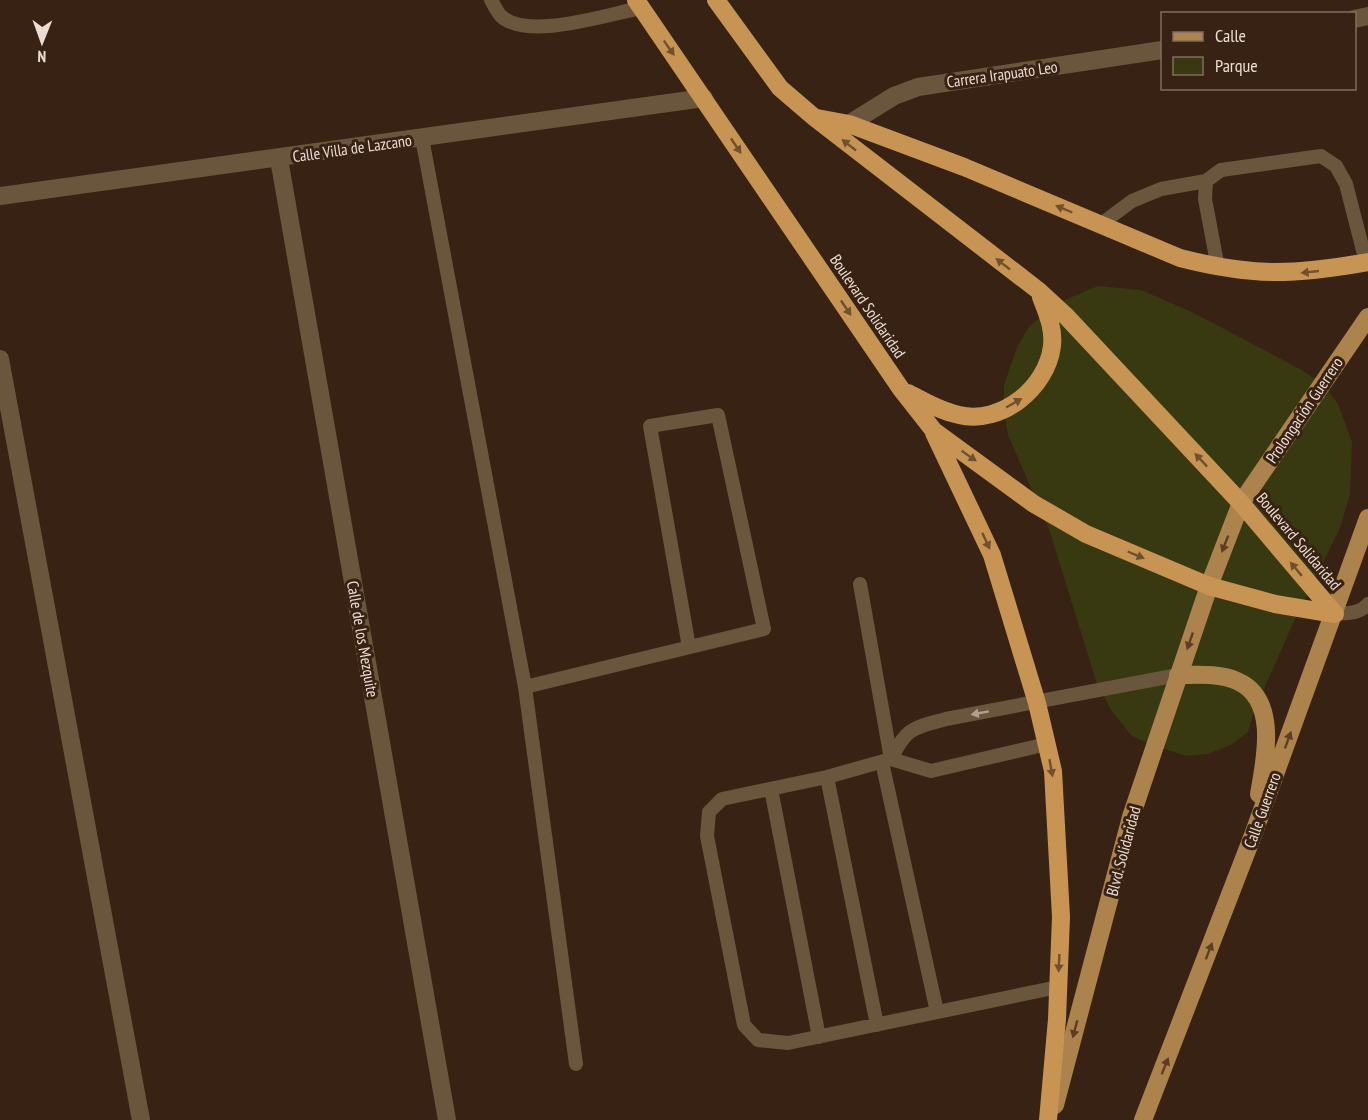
<svg xmlns="http://www.w3.org/2000/svg" width="1368" height="1120" font-family="'PT Sans Narrow',sans-serif">
<rect width="100%" height="100%" fill="#382213"/>
<path fill="#383910" d="M1098 286 1141 290 1192 312 1300 369 1323 384 1338 404 1352 442 1350 495 1340 528 1290 630 1253 714 1248 732 1231 745 1208 754 1186 756 1147 743 1131 735 1111 710 1096 681 1050 532 1008 435 1004 410V385L1017 347 1029 327 1055 304Z"/>
<g fill="none" stroke-linecap="round" stroke-linejoin="round">
<path stroke="#6a563d" stroke-width="14" d="M491 0C494 5 497 12 501 16 528 41 608 14 641 8
M422 138 525 687 576 1064
M1101 224 1132 201 1161 189 1206 181
M1218 268 1205 199 1206 181 1221 170 1321 156 1336 166 1346 184 1366 262
M860 584 891 759 827 777 722 799 709 812 707 836 744 1025 758 1040 788 1043 1058 987
M1335 614C1347 613 1360 614 1368 604
M525 687 764 629 718 415 650 426 689 647
M1047 744 931 771 891 759C907 727 913 728 946 719L1178 675
M882 762 937 1012
M827 777 877 1025
M771 789 819 1037"/>
<path stroke="#6a563d" stroke-width="18" d="M1354 19 1368 16
M849 124 894 96 918 87 1162 50
M279 159 447 1120
M0 196 704 98
M0 359 141 1120"/>
<path stroke="#ad834d" stroke-width="18" d="M1178 675C1197 675 1219 673 1237 681 1279 699 1265 760 1259 794
M1055 1105 1131 817 1209 586 1241 503 1368 317
M1143 1120 1253 835 1368 518"/>
<path stroke="#c79453" stroke-width="18" d="M636 0 901 389 934 431 1034 504 1086 534 1209 586 1275 604 1335 614
M716 0 780 88 815 118 1039 291 1065 315 1241 503 1335 614
M817 118 849 124 964 167 1180 258C1254 277 1294 275 1368 262
M908 393C924 401 940 411 959 415 1001 425 1047 388 1052 346 1054 328 1047 313 1041 297
M934 433 992 555 1037 703 1053 771 1061 917 1057 1019 1048 1120"/>
</g>
<defs><path id="oneway-solid" d="M-6-.8H1V-3.2L6.5 0L1 3.2V.8H-6Z" transform="scale(1.5)"/></defs>
<g fill="#71502d">
<use href="#oneway-solid" transform="translate(669 48) rotate(55)"/>
<use href="#oneway-solid" transform="translate(849 145) rotate(-142)"/>
<use href="#oneway-solid" transform="translate(736 146) rotate(56)"/>
<use href="#oneway-solid" transform="translate(1064 209) rotate(-157)"/>
<use href="#oneway-solid" transform="translate(1003 264) rotate(-142)"/>
<use href="#oneway-solid" transform="translate(1310 272) rotate(174)"/>
<use href="#oneway-solid" transform="translate(846 308) rotate(56)"/>
<use href="#oneway-solid" transform="translate(1014 403) rotate(-30)"/>
<use href="#oneway-solid" transform="translate(969 456) rotate(35)"/>
<use href="#oneway-solid" transform="translate(1201 460) rotate(-133)"/>
<use href="#oneway-solid" transform="translate(986 541) rotate(65)"/>
<use href="#oneway-solid" transform="translate(1136 555) rotate(23)"/>
<use href="#oneway-solid" transform="translate(1296 569) rotate(-130)"/>
<use href="#oneway-solid" transform="translate(1051 768) rotate(80)"/>
<use href="#oneway-solid" transform="translate(1059 963) rotate(93)"/>
</g>
<g fill="#5b3f24">
<use href="#oneway-solid" transform="translate(1225 544) rotate(111)"/>
<use href="#oneway-solid" transform="translate(1190 641) rotate(109)"/>
<use href="#oneway-solid" transform="translate(1288 740) rotate(-70)"/>
<use href="#oneway-solid" transform="translate(1209 951) rotate(-69)"/>
<use href="#oneway-solid" transform="translate(1075 1029) rotate(105)"/>
<use href="#oneway-solid" transform="translate(1165 1066) rotate(-68)"/>
</g>
<use fill="#b2a090" href="#oneway-solid" transform="translate(980 713) rotate(170)"/>
<g text-anchor="middle" stroke-width="6" stroke-linejoin="round" paint-order="stroke">
<g font-size="16" fill="#ecddd3" stroke="#382213">
<text transform="translate(1002 74) rotate(-8)" y="6">Carrera Irapuato Leo</text>
<text transform="translate(352 148) rotate(-8)" y="6">Calle Villa de Lazcano</text>
<text transform="translate(868 306) rotate(56)" y="6">Boulevard Solidaridad</text>
<text transform="translate(1304 410) rotate(-56)" y="6">Prolongación Guerrero</text>
<text transform="translate(1299 541) rotate(50)" y="6">Boulevard Solidaridad</text>
<text transform="translate(363 639) rotate(80)" y="6">Calle de los Mezquite</text>
<text transform="translate(1262 810) rotate(-70)" y="6">Calle Guerrero</text>
<text transform="translate(1123 851) rotate(-75)" y="6">Blvd. Solidaridad</text>
</g>
</g>
<rect x="1161" y="12" width="195" height="78" fill="#382213" stroke="#806d60" stroke-width="1.5"/>
<rect x="1173" y="32" width="30" height="9" fill="#ad834d" stroke="#806d60" stroke-width="1.5"/>
<text x="1215" y="42" font-size="18" fill="#ecddd3">Calle</text>
<rect x="1173" y="57" width="30" height="18" fill="#383910" stroke="#806d60" stroke-width="1.5"/>
<text x="1215" y="72" font-size="18" fill="#ecddd3">Parque</text>
<g transform="translate(42 42) rotate(181)" stroke="#382213" stroke-width="4.5" paint-order="stroke">
<path d="M0-4.5L10 22L0 15L-10 22Z" fill="#ecddd3"/>
<text y="-9" font-size="16" font-weight="bold" text-anchor="middle" fill="#ecddd3">N</text>
</g>
</svg>
